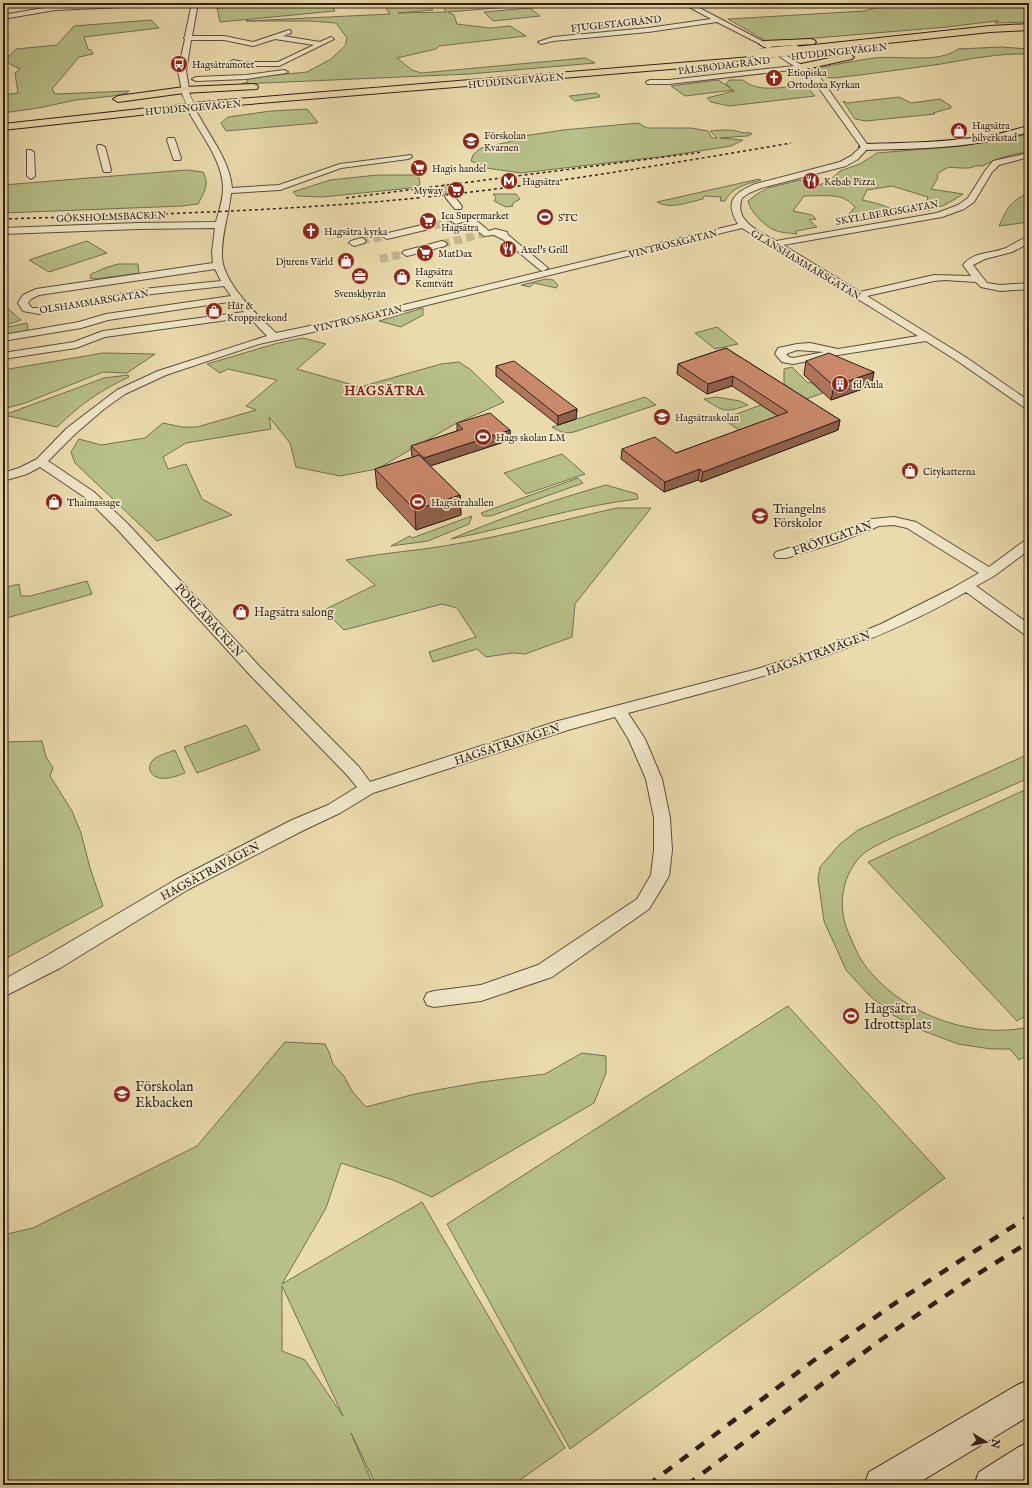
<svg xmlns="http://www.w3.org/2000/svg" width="1032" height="1488" font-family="'IM FELL English',serif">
<rect width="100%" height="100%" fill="#eadbac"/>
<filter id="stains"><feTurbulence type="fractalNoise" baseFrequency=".005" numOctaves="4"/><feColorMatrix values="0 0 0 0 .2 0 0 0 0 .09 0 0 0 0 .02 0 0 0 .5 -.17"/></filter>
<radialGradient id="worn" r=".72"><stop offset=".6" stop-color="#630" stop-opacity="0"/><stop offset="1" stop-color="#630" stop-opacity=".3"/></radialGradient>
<path fill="#b7c089" stroke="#747051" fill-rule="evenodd" d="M287 3H331L335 11 220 22 217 8Z
M412 3H426L433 10 398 13 447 12 438 3H517L521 6 448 12 454 15 457 24 490 28 510 26 526 36 439 46 436 49 397 58 412 70 421 73 585 58 595 63 469 74 241 84 248 82 246 78 307 72 331 59 345 46 347 38 336 23 310 21H246L390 14 384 5Z
M888 3H1029V22L995 23 998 21H996L947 27 768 42 728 19 865 11Z
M530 8 540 16 493 21 484 12Z
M151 20 159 28 84 37 88 49 91 50 93 54 79 57 52 89 55 94 129 91 127 93 113 96 76 100 38 108 3 113V95L18 93 15 73 20 69 4 61 16 49 57 45 74 26Z
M1001 47 1029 49V54C999 53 970 59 941 64 905 69 870 74 834 78L821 77 813 69C833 65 853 61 874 58 898 55 939 64 958 49Z
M718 80 732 89 726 84 729 80H743C759 94 785 86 804 85L807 87 815 96 729 106 711 102 707 98 734 91V90L685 96 671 86Z
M596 93 600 96 599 97 575 101 569 96Z
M899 97 911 103 940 99 951 106V108L933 113 935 114 866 121 855 119 843 101 847 103Z
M307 109 317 121V123L226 131 221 123 228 117 271 111Z
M638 123 647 128H691L708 131 712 138H717L710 131C721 130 731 129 740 132 744 134 748 131 752 134L747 136 720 138 743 140 731 146 667 156 521 173 486 168 471 161 473 155 481 148 509 142 524 136 563 130Z
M1029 134V151C1013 155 997 157 983 166 974 165 973 168 967 168 953 169 949 163 937 175L938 178 931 189 963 194C949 203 935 212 917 211V208L927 200 928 197 892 186 867 190 862 200C875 203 888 205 898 214L858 219 849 214 855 207C852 204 849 201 845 199 836 194 815 196 804 196L793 211 812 215 816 219 809 220 817 227 796 231 797 234C790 233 781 233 774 230 764 225 751 213 748 201L757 194 768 188 800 180 812 186 827 183 840 171 860 164 877 153 961 146Z
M187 170 203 172C210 184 204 193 198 204L182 206 3 213V185Z
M377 175H415L419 177 420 185 410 188 323 197 297 196 293 192 330 180Z
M759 179 761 180C747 184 732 187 725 201H720L721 197 704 196 703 199C688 202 671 210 657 202Z
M1029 193V222L999 226C1006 210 1011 200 1029 193Z
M493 194H516L520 199 512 204 513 206 506 207 494 201 496 198Z
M87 241 107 253 49 272 29 260Z
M118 264H138L139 273 96 279 90 278 91 274 105 268Z
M546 279 553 280 558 285 556 288 534 283 530 287 521 285Z
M6 307 21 320 3 326V308Z
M423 308V315L401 327 379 321Z
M27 323 28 332 3 335V328Z
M717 327 738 344 715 349 695 333Z
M303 338 326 344 297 369 360 387 441 364 459 362 471 370 504 402 455 424 377 469 340 476 296 467 290 443 269 417 271 429 186 443 163 457 168 469 186 464 202 499 232 515 157 541 75 463 71 452 79 439 101 445 145 438 163 423 182 427H197L256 410 246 406 277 380 228 369 220 373 207 364 278 343Z
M103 353 155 354 127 373 103 372 25 403 3 409V370Z
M792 367 808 383 811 382 823 393 806 399 786 386 784 383V369Z
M128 375 129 377C99 391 81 404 57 427L4 415 104 378Z
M645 397 656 405 574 432C565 434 560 432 552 427Z
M716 397 740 401 748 405C724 413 725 412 704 399Z
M761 405 787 422 743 433 729 423 734 421 736 418 734 415Z
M562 454 585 474 526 494 504 473Z
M578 478 583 483 491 516H483L481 513Z
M606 485 637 494 638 499C575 506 513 527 451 539 501 518 553 500 606 485Z
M617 508H651L575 604 572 637 525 654 513 653 486 657 477 649 433 662 429 652 476 637 457 608 442 604 344 630 324 610 375 585 346 560C381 553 415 551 450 545 506 536 561 520 617 508Z
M472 516 469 524 428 541 391 546 410 536 412 538Z
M87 581 92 594 3 619V588L19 584 21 596H30Z
M246 725 260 750 197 773 184 747Z
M42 741 46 757 53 768 50 776 72 811 81 833 90 868 103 906 3 960V742Z
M175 750 185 773C175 777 155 784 150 770 149 768 150 764 152 761 157 755 168 753 175 750Z
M1029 754V778C991 795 953 811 915 828 901 834 868 847 859 858 841 879 838 907 848 932 853 942 857 955 864 964 900 1013 970 1040 1029 1027V1054L1019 1060 1010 1049H991L958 1044 921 1030 891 1014 868 994 846 970 824 921 818 879 820 867 840 844 858 830Z
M1029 788V1014L1017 1021 868 862Z
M788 1006 945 1178 570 1449 447 1224Z
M285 1042 325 1044 329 1052 333 1064 344 1076 352 1091 366 1107 415 1094 481 1082 545 1074 582 1053 606 1056V1073L594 1103 432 1197 393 1180 341 1163 326 1208 282 1284 422 1202 565 1448 513 1485H376L351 1433 373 1485H3V1235L33 1228 197 1146ZM282 1286 343 1416 305 1360 282 1351Z"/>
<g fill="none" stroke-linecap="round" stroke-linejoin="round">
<path stroke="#c5b58f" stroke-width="8" stroke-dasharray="8 4.5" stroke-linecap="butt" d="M443 185 449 196
M422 228 456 221
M361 241 387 236
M442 244 486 233
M380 259 407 253"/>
<g stroke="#5e4e3e" stroke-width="2">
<path id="street" d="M3 3H10L3 6Z
M127 3H172L169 5 55 10 3 19V15L55 6Z
M192 3H198L192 36H224L253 42 289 30 291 31V33L283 36 320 42 331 37 334 39 279 66H244L230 62 233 60 244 62H278L314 45 275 39 253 46 224 40H191L186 71 190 94 186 96H183L178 71 185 39 184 38 185 36Z
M682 3H690L766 43 819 76 869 147 858 159 846 166 761 188 749 193 742 198C733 221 760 232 776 241L937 213 958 205 968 198 985 171 993 161 1029 153V157L999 165 992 172 974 202 964 209 942 217 783 245 860 292 934 275 971 276 963 265C974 251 992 254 1006 248 1014 244 1020 239 1029 237V243L1012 252 985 259 973 265 987 283 1000 285 1029 283V289L1000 291 981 287 976 282 945 280 934 281 867 296 967 358 1029 401V409L1025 408 959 362 926 341 838 355 793 364 782 362 775 354 778 348 797 344 810 343 838 349 918 336 742 228 358 322 259 344 166 375 125 394 104 409 75 434 48 461 94 492 128 524 261 668 359 767 370 782 558 721 757 669 820 649 881 624 951 589 979 573 907 528 894 525 879 526 839 542 786 558H776L774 555 776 552 829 536 872 519 894 517 916 522 989 567 1024 541 1029 540V550L994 576 976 586 1029 624V636L1024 634 966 592C859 654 746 682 628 713L645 739 662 779 670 818 672 850 669 876 649 909 552 977 481 1001 434 1007 427 1005 424 999 427 993 434 991 481 985 538 965 637 899 651 875 654 850V818L646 779 629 740 615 717 568 730 373 793 340 813 304 830 189 889 60 968 3 997V980L46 956 177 879 292 820 328 805 357 787 347 775 251 676 118 530 86 498 40 467 27 474 3 481V473L19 468 37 459 67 428 117 390 158 371 267 336 249 317 105 337 76 348 3 359V353L74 342 103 331 244 312 235 301 108 320 81 328 3 341V335L79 322 106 314 231 296 224 286 152 294 39 314 23 311 18 303 23 295 36 289 213 263 212 252 215 228 138 229 3 234V228L138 223 216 222C219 211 223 200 223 188 223 162 202 136 190 114L194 112 198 114C210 137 230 161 232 188L279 185 340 164 411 155 412 157 408 159 341 168 280 190 231 193C229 215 221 234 222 257 223 283 258 316 276 333L358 316 738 224C724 201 734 193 755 184L840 162 851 156 861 147 813 80 800 69 669 84H647L646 82 650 80H669L794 66 762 45 717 22 648 32 553 41 541 44 538 42 553 37 648 28 711 19ZM215 269 221 281 152 288 39 308H32L28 303 31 299 39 295ZM797 350 824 352 793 358 789 357 786 354Z
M284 70 288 72 286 73 246 79 196 81 192 79 196 77 246 75Z
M168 138H174L175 140 181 158 180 160H174L173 158 167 140Z
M98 145H101L105 147 111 170 110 172H104L103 170 97 147Z
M27 150H30L34 152 35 176 31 179 27 176Z
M449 193 452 194 461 205 462 207 461 209H455L446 198 445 196 446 194Z
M468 215 471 216 489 231 495 229 507 232 508 235 548 268 543 271 540 270 504 240 494 235 484 236 466 221 456 224 451 221 453 219Z
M422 225 425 226 427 228 425 230 387 239 382 236 384 234Z
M361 238 364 239 366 241 364 243 354 246 349 243 351 241Z
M442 241 445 242 447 244 445 246 407 256 402 253 404 251Z"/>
</g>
<g stroke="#301f19" stroke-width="2">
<path id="secondary" d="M1029 126V132C975 148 921 149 865 150L859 147 865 144C906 143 947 142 987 136 1001 134 1015 129 1029 126Z
M1029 1380V1416L915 1485H864L869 1472 1017 1385Z
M1029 1442V1481L1023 1485H974L979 1472 1017 1448Z"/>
</g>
<g stroke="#301f19" stroke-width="2">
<path id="primary" d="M1029 24V30L990 32 795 53 790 50 795 47 990 26Z
M811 39 814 40 816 42 814 44 764 47 759 44 764 41Z
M849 54 854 57 852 59 801 70 796 67 801 64Z
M765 56 770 59 768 61 213 107 3 130V124L213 101Z
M253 84 257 85 258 87 257 89 184 93 118 102 113 99 118 96 184 87Z"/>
</g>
<use href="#street" fill="#f1e8c9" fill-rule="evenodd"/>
<use href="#secondary" fill="#f1e8c9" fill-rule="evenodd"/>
<use href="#primary" fill="#eadbac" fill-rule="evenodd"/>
<path stroke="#301f19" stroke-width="1.5" stroke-dasharray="3 3" stroke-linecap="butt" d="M346 198 703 152
M3 219C130 215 258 212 385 201 521 189 656 166 791 143"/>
<path stroke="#301f19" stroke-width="4.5" stroke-dasharray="10 10" stroke-linecap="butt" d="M648 1485 813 1361 901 1299 1029 1216
M687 1485 882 1339 976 1275 1029 1242"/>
<g stroke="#5e4e3e" stroke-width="8" stroke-linecap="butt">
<path id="street-bridge" d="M186 94 194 114"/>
</g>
<g stroke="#301f19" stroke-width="10" stroke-linecap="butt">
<path id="primary-bridge" d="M758 54 795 50"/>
</g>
<use href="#street-bridge" stroke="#f1e8c9" stroke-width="7"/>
<use href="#primary-bridge" stroke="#eadbac" stroke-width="10"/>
</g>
<path fill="#af765c" stroke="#301f19" d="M726 348 840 420 838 430 701 482 698 480 664 492 621 459 622 449 676 453 778 416 732 386 707 394 677 374 678 364Z
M806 361 874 372 871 386 831 400 804 375Z
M496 366 577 409 576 419 558 425 496 376Z
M457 423 510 430V440L430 466 460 495 461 515 416 530 377 488 375 469 413 457 412 456 411 446 457 431Z"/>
<path fill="#8e604b" stroke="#301f19" d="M874 372 871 386 831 400 834 386Z
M733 376 732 386 707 394 708 384Z
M577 409 576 419 558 425V416Z
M840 420 838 430 701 482 703 472Z
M510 430V440L424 468V458Z
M700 469 698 480 664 492 665 482Z
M460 495 461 515 416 530 415 510Z"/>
<path fill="#cb896b" stroke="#301f19" d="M726 348 840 420 703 472 700 469 665 482 622 449 655 437 676 453 788 412 733 376 708 384 678 364Z
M829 353 874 372 834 386 806 361Z
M514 361 577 409 558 416 496 366Z
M490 413 510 430 424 458 411 446 463 429 457 423Z
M419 455 460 495 415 510 375 469Z"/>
<defs>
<g id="bus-disc" transform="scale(0.9)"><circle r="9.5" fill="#8f2418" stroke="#f1e8c9"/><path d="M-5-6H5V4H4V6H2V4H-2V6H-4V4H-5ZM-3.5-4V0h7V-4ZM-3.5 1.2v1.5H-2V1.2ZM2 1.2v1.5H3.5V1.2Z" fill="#fff"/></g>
<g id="church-disc" transform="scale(0.9)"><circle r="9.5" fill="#8f2418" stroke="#f1e8c9"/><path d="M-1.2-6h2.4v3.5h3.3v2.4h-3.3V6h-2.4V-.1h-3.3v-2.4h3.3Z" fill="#fff"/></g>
<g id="shop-disc" transform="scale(0.9)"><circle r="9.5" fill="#8f2418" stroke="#f1e8c9"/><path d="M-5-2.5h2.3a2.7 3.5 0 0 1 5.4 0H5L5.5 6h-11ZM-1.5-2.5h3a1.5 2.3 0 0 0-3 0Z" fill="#fff"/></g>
<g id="school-disc" transform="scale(0.9)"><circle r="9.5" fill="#8f2418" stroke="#f1e8c9"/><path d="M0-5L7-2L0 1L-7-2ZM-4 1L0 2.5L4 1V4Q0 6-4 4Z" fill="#fff"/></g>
<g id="supermarket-disc" transform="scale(0.9)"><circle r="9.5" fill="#8f2418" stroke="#f1e8c9"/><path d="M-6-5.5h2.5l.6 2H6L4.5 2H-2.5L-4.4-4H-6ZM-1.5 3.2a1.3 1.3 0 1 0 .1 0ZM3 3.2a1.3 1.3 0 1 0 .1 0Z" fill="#fff"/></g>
<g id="metro-disc" transform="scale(0.9)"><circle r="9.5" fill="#8f2418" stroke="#f1e8c9"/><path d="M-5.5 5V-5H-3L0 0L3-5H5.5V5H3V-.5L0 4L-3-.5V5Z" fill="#fff"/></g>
<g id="restaurant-disc" transform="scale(0.9)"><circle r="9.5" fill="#8f2418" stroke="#f1e8c9"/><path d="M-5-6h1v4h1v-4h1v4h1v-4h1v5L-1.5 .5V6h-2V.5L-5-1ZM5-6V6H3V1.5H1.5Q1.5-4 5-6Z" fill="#fff"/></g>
<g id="stadium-disc" transform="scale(0.9)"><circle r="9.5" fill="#8f2418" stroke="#f1e8c9"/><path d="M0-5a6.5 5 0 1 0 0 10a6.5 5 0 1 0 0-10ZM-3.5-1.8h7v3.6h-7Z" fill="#fff"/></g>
<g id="office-disc" transform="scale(0.9)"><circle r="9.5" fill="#8f2418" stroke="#f1e8c9"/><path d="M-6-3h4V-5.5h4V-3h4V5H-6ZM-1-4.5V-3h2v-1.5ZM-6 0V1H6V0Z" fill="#fff"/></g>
<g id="building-disc" transform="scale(0.9)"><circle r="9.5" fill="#8f2418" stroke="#f1e8c9"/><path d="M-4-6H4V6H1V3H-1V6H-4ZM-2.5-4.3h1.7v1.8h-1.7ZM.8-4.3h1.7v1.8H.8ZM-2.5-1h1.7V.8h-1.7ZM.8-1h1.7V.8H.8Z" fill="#fff"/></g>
</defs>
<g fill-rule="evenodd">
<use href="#bus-disc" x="179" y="64"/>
<use href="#church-disc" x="774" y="78"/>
<use href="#shop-disc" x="959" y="131"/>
<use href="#school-disc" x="471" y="141"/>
<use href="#supermarket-disc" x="419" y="168"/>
<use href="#metro-disc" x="509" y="181"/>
<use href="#restaurant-disc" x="811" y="181"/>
<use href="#supermarket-disc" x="456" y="190"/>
<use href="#stadium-disc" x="545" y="217"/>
<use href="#supermarket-disc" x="428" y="221"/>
<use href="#church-disc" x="311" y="231"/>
<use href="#restaurant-disc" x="508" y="249"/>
<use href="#supermarket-disc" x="425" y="253"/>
<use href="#shop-disc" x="346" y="261"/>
<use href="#office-disc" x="360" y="276"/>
<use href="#shop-disc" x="402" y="277"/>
<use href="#shop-disc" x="214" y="311"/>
<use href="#building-disc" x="840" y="384"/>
<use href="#school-disc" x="662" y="417"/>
<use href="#stadium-disc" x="483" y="437"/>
<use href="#shop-disc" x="910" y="471"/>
<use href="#shop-disc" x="54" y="502"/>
<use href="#stadium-disc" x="418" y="502"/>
<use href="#school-disc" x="760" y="516"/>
<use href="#shop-disc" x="241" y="612"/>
<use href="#stadium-disc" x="851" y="1016"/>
<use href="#school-disc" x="122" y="1094"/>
</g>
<g text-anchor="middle" stroke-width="3.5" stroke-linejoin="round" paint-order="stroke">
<g font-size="10" fill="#301f19" stroke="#f1e8c9">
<text transform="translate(616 23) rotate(-6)" y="4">FJUGESTAGRÄND</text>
<text transform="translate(839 51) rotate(-6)" y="4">HUDDINGEVÄGEN</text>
<text transform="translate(724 65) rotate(-7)" y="4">PÅLSBODAGRÄND</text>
<text transform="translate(516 80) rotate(-5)" y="4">HUDDINGEVÄGEN</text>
<text transform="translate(193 107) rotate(-5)" y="4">HUDDINGEVÄGEN</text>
<text transform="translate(887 212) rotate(-10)" y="4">SKYLLBERGSGATAN</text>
<text transform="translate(111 216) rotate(-2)" y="4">GÖKSHOLMSBACKEN</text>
<text transform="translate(673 243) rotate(-14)" y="4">VINTROSAGATAN</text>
<text transform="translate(806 264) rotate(31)" y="4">GLANSHAMMARSGATAN</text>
<text transform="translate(94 301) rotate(-9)" y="4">OLSHAMMARSGATAN</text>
<text transform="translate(358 318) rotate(-13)" y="4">VINTROSAGATAN</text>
</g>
<g font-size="10" fill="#301f19" stroke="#f1e8c9" text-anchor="start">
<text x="192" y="68">Hagsätramotet</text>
<text x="787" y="76">Etiopiska<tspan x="787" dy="12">Ortodoxa Kyrkan</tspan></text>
<text x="972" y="129">Hagsätra<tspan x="972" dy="12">bilverkstad</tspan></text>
<text x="484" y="139">Förskolan<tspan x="484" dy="12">Kvarnen</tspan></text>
<text x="432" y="172">Hagis handel</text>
<text x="522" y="185">Hagsätra</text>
<text x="824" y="185">Kebab Pizza</text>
<text x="443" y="194" text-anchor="end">Myway</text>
<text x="441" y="219">Ica Supermarket<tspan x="441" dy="12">Hagsätra</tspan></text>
<text x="558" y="221">STC</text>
<text x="324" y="235">Hagsätra kyrka</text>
<text x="521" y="253">Axel's Grill</text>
<text x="438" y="257">MatDax</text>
<text x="333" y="265" text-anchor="end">Djurens Värld</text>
<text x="415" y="275">Hagsätra<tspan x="415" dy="12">Kemtvätt</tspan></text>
<text x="360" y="297" text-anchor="middle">Svenskbyrån</text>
<text x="227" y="309">Hår &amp;<tspan x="227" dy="12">Kroppsrekond</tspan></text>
<text x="853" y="388">fd Aula</text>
<text x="675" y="421">Hagsätraskolan</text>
<text x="496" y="441">Hags skolan LM</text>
<text x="923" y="475">Citykatterna</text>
<text x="67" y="506">Thaimassage</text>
<text x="431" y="506">Hagsätrahallen</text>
</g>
<g font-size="12" fill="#301f19" stroke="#f1e8c9" text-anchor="start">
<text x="773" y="513">Triangelns<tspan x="773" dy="14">Förskolor</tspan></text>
<text x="254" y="616">Hagsätra salong</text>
</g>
<g font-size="12" fill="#301f19" stroke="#f1e8c9">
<text transform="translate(832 538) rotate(-19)" y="4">FRÖVIGATAN</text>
<text transform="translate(209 620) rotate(48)" y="4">PORLABACKEN</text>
<text transform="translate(818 653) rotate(-20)" y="4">HAGSÄTRAVÄGEN</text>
<text transform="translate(507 744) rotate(-18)" y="4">HAGSÄTRAVÄGEN</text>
<text transform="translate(210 871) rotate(-28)" y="4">HAGSÄTRAVÄGEN</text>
</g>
<g font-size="13" font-weight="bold" letter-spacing="1" fill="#7a1f14" stroke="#f1e8c9">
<text x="385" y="395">HAGSÄTRA</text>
</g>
<g font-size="14" fill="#301f19" stroke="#f1e8c9" text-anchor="start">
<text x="864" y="1013">Hagsätra<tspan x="864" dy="16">Idrottsplats</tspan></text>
<text x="135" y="1091">Förskolan<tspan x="135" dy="16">Ekbacken</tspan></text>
</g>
</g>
<rect width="1032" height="1488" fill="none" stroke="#eadbac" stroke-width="16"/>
<rect x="4" y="4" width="1024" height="1480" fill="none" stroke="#301f19" stroke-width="2"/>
<rect x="8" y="8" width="1016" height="1472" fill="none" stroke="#301f19"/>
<g transform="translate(986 1442) rotate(100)" stroke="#f1e8c9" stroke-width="3" paint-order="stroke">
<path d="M0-3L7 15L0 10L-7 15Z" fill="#301f19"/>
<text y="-6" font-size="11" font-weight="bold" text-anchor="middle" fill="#301f19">N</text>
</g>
<rect width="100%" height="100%" filter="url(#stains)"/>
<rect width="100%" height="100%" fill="url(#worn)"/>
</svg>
